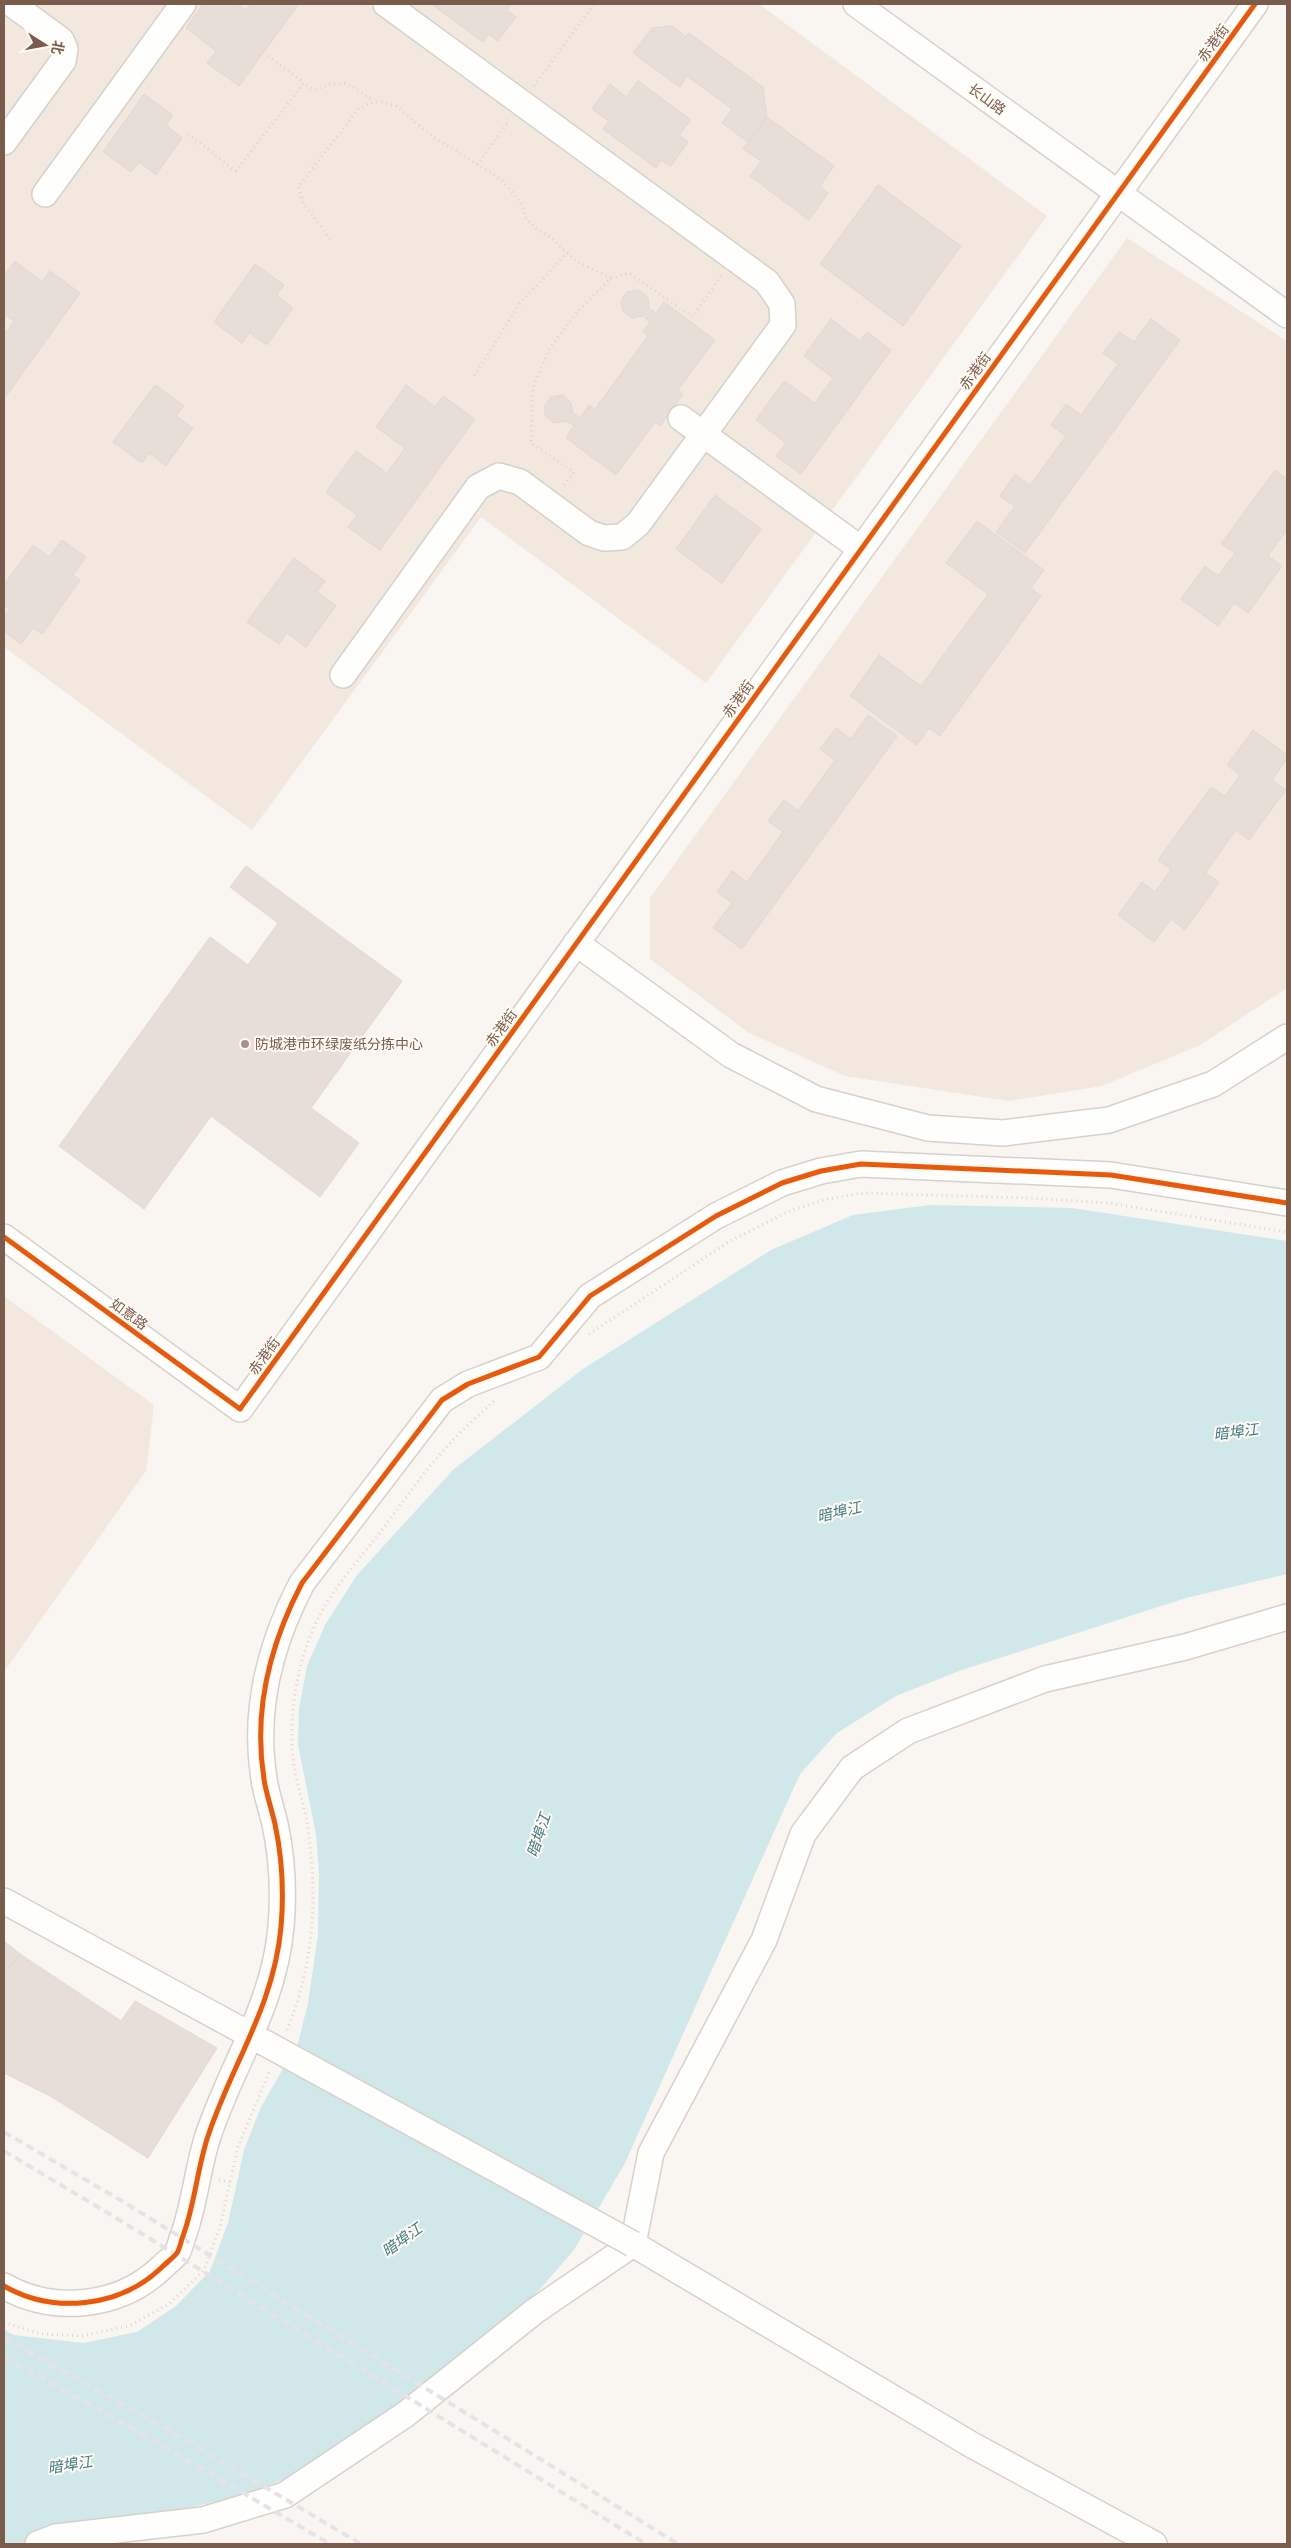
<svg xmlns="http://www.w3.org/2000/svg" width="1291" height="2548" font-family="'PT Sans Narrow','Noto Sans SC',sans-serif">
<rect width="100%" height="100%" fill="#f9f5f0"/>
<path fill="#f2e8de" d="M4 4H759L1047 216 706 683 481 517 252 830 4 647Z
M1127 238 1287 341V988L1200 1045 1102 1086 1009 1101 845 1076 749 1033 650 959V898Z
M4 1296 154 1405 146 1471 4 1672Z"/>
<path fill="#d0e8ea" d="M930 1205 1072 1208 1287 1241V1574L1186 1598 959 1671 896 1696 837 1733 800 1774 625 2163 574 2250 540 2289 460 2368 320 2464 280 2481 234 2497 193 2507 127 2519 26 2544H4V2330L14 2335 83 2343 137 2332 176 2306 210 2271 228 2223 244 2150 261 2107 298 2043 308 2003 318 1935 319 1873 316 1834 298 1745 299 1708 307 1666 325 1625 357 1575 454 1469 583 1369 771 1250 853 1215Z"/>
<path fill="#e6ded7" stroke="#e2d8d2" d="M203 4H238L246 10 250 4H299L239 86 207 63 216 51 186 28Z
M431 4H511L507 10 516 17 498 41 489 34 483 42Z
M672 26 686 37 689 33 763 87 767 117 748 142 722 123 732 109 687 76 680 87 633 53 652 28Z
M638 81 691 120 679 135 688 142 671 166 661 160 656 168 603 129 609 121 592 109 610 84 626 97Z
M144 94 173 115 166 125 182 138 156 175 139 162 131 172 103 152Z
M767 117 834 166 820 186 828 193 809 220 750 176 761 161 743 149Z
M878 185 961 246 903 326 820 264Z
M15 261 42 282 50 271 80 293 4 399V335L14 321 4 314V276Z
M255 264 284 285 277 295 293 308 267 345 250 333 242 343 214 322Z
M639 290 648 297 649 308 656 313 664 302 715 340 678 390 683 394 660 426 655 422 616 475 566 438 574 426 567 421 554 423 545 416V405L551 397 563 395 571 403 573 413 580 418 589 405 595 409 648 336 643 332 650 322 643 316 632 318 623 311 621 300 627 292Z
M831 319 860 341 867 332 891 350 801 474 776 456 786 443 756 420 784 381 815 403 833 378 804 356Z
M1151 319 1180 340 1025 553 996 532 1015 506 1000 496 1015 474 1030 485 1066 436 1051 425 1066 404 1081 415 1118 364 1103 353 1119 332 1134 342Z
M155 385 184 406 176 416 193 428 166 466 149 453 142 463 113 442Z
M406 385 435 407 443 396 475 419 380 550 348 527 357 515 326 492 356 451 387 473 405 448 376 427Z
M1275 470 1287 479V530L1268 556 1282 566 1248 613 1234 603 1218 626 1181 599 1205 566 1218 576 1235 553 1221 544Z
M715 495 761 529 722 583 676 549Z
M977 521 1044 570 1031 588 1041 596 940 736 929 728 917 745 850 696 879 655 921 686 988 594 946 563Z
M62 540 86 557 73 575 80 580 42 634 33 628 21 644 4 631V617L9 609 4 605V585L33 545 49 557Z
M294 558 325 581 317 592 336 606 306 647 287 633 279 644 247 622Z
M868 715 897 736 742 949 713 928 732 903 717 892 732 871 747 882 783 832 768 821 784 800 798 811 835 760 820 749 836 728 851 739Z
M1253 730 1287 755V759L1272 780 1286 790 1249 840 1236 830 1205 873 1219 882 1185 930 1171 919 1154 942 1118 915 1142 882 1155 892 1171 869 1158 860 1211 787 1225 796 1240 775 1227 765Z
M246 866 402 981 311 1108 359 1143 320 1197 211 1116 144 1209 59 1146 210 937 248 965 278 923 230 887Z
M4 1941 20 1954 4 1975Z
M20 1954 121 2021 135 2001 217 2048 148 2158 52 2097 4 2073V1975Z"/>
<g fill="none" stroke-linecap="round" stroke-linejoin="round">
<g stroke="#d7d1cb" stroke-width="28">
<path id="minor" d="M856 4 1287 315
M4 142 63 61 65 49 61 40 12 4
M45 194 183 4
M681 418 861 549
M343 675 478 487 499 476 520 482 589 533 604 538 622 537 638 524 783 325 782 304 767 282 386 4
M576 943 731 1055 816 1099 928 1128 1003 1133 1109 1120 1213 1084 1287 1037
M4 1237 240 1409 1255 4
M4 1901 265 2043
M633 2244 972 2445 1154 2544
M4 2286C53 2314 119 2308 161 2268 166 2263 173 2258 177 2253 180 2248 181 2241 183 2236 195 2204 197 2169 208 2136 232 2064 274 2006 281 1927 284 1893 282 1857 275 1824 272 1811 268 1799 265 1785 252 1714 269 1646 302 1583L442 1400 468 1384 539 1357 590 1296 716 1216 782 1183 821 1171 861 1164 1111 1175 1287 1203
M38 2544 56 2537 203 2520 285 2495 406 2414 535 2311 633 2244 651 2153 764 1940 803 1834 852 1768 908 1731 1045 1679 1185 1647 1287 1617"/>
</g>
<path stroke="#dcd5d0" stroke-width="3" stroke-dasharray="1 4" stroke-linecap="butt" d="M268 56 304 83
M534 86 594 4
M188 134 236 171 304 83 314 90C347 78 346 82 374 101
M477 165 509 121
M330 239 304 204 298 187 359 108 374 102H383L396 106 433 137 501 179 522 204 525 217 535 228 550 237 576 261 611 278
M474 376 520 303 568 252
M564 485 574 472 531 443 533 388 549 349 579 310 611 278 629 273 693 317 721 276
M589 1334 730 1241 792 1210 827 1199 863 1193 1030 1198 1108 1203 1287 1232
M287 2030C315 1963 318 1893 307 1822 303 1801 296 1781 293 1759 288 1705 300 1645 329 1599 345 1575 364 1553 382 1530 400 1506 417 1481 437 1458 454 1437 476 1418 496 1399
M219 2180 230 2182
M4 2322 41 2334 82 2336 129 2326 169 2304 204 2270 220 2227 238 2147 270 2070"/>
<use href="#minor" stroke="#fefefd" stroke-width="25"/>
<path stroke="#e6e3e7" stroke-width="4" stroke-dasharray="8 5" stroke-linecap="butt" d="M4 2132 122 2201 678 2544
M4 2151 113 2216 646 2544
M4 2338 162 2426 361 2544
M4 2357 153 2440 330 2544"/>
<g stroke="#d7d1cb" stroke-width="28" stroke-linecap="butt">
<path id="minor-bridge" d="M265 2043 633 2244"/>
</g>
<use href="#minor-bridge" stroke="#fefefd" stroke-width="25"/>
<g stroke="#fffaf3" stroke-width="8">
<path id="cycleway" d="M4 1237 240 1409 1255 4
M4 2286C53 2314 119 2308 161 2268 166 2263 173 2258 177 2253 180 2248 181 2241 183 2236 195 2204 197 2169 208 2136 232 2064 274 2006 281 1927 284 1893 282 1857 275 1824 272 1811 268 1799 265 1785 252 1714 269 1646 302 1583L442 1400 468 1384 539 1357 590 1296 716 1216 782 1183 821 1171 861 1164 1111 1175 1287 1203"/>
</g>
<use href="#cycleway" stroke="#e8590c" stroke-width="5"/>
</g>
<circle fill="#a69286" stroke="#fffaf3" stroke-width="2" cx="245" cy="1044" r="5"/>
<g text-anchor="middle" stroke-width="4" stroke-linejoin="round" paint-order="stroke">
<g font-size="14" fill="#7a5c4d" stroke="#fffaf3">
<text transform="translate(1213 43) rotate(-54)" y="5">赤港街</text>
<text transform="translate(987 99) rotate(36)" y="5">长山路</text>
<text transform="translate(975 371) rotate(-54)" y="5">赤港街</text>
<text transform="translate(738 699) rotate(-54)" y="5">赤港街</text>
<text transform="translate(501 1028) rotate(-54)" y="5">赤港街</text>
<text transform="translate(129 1314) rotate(36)" y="5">如意路</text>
<text transform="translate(264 1356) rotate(-54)" y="5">赤港街</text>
</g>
<g font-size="14" fill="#7a5c4d" stroke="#fffaf3" text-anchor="start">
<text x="255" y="1049">防城港市环绿废纸分拣中心</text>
</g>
<g font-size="15" font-style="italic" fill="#437c86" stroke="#fffaf3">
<text transform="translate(1236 1432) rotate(-7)" y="5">暗埠江</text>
<text transform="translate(839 1512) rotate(-13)" y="5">暗埠江</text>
<text transform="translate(539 1835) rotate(-72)" y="5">暗埠江</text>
<text transform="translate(402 2240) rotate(-36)" y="5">暗埠江</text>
<text transform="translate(70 2465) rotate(-9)" y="5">暗埠江</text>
</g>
</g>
<rect width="1291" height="2548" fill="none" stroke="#7a5c4d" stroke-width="10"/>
<g transform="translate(45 45) rotate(101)" stroke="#fffaf3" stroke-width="4" paint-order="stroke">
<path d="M0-4L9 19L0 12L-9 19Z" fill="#7a5c4d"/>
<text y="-8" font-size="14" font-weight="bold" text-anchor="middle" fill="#7a5c4d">北</text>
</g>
</svg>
